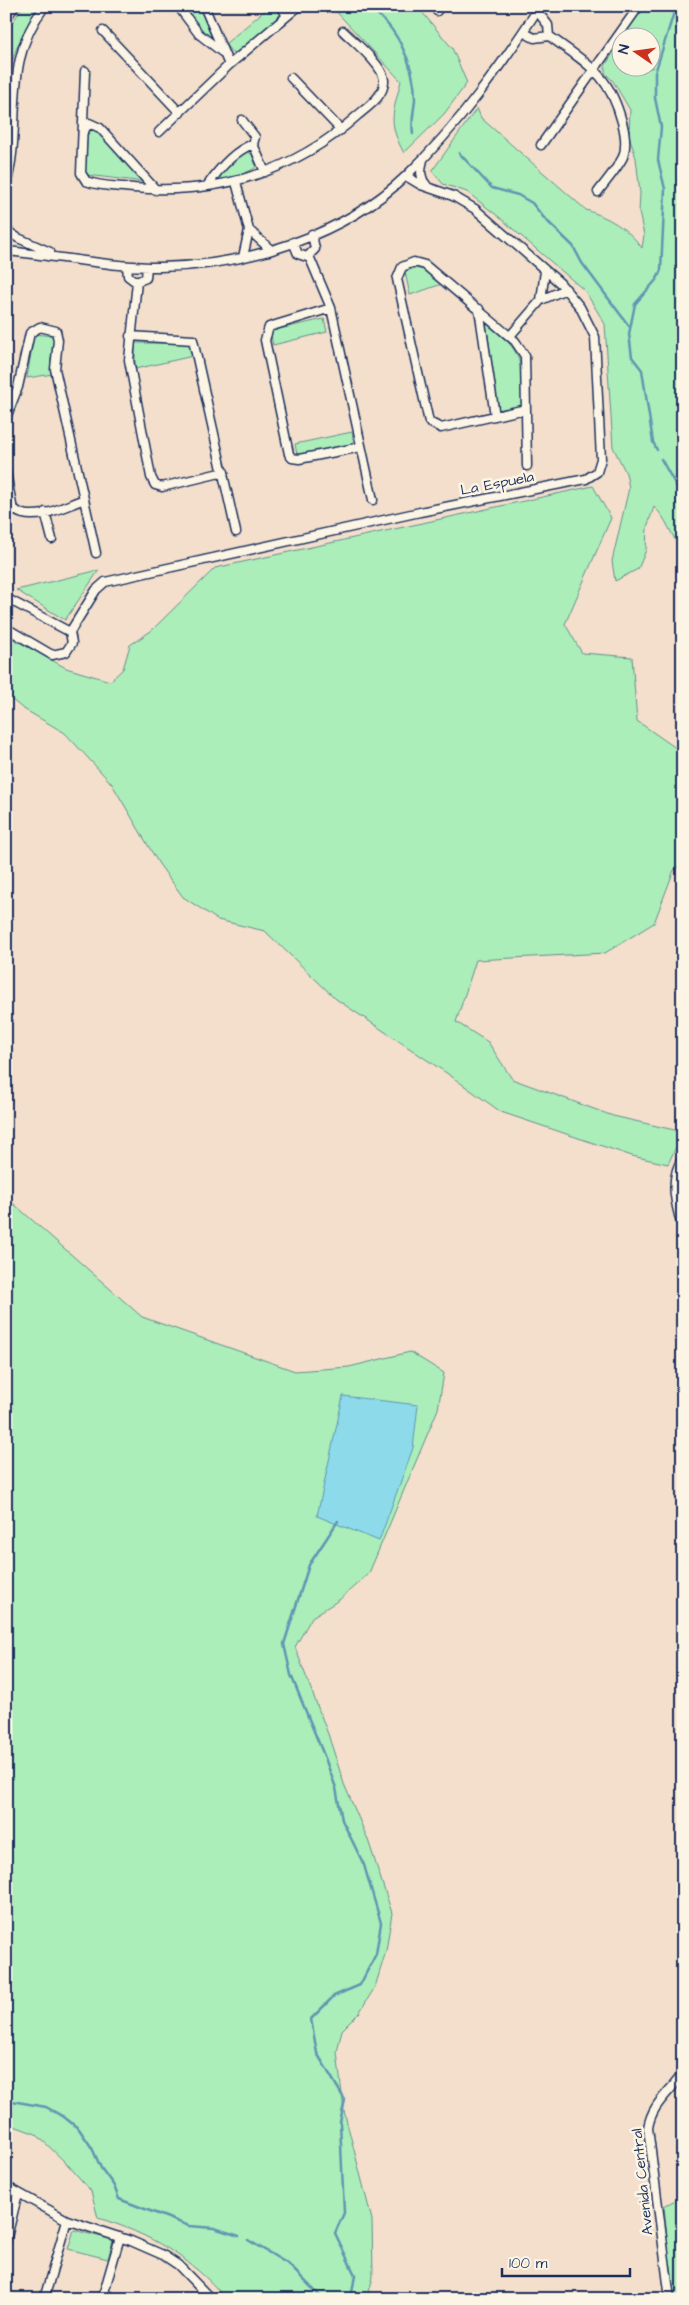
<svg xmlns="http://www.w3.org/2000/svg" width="689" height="2305" font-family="'Architects Daughter',sans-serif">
<rect width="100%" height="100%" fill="#f3dfcb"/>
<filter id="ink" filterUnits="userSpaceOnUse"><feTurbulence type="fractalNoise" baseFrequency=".02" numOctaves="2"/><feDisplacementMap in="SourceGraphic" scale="10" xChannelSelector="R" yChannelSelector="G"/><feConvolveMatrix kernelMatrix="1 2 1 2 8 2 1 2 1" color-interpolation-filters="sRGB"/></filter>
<g filter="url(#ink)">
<path fill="#abeeb9" stroke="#638e8c" d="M23 6H41C20 35 11 56 6 91V33Z
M184 6H199L213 41 196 25Z
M270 6H276L282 14 234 55 225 44Z
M331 6H417L452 48 467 83 444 114 404 153C387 122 393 113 401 81Z
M642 6H683V451L680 459 683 462V551C670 536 668 519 654 507L647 527 646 550 638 569 615 581 612 561 629 488 626 473 613 447 605 324 585 291 499 217 467 192 443 184 432 171 477 108 481 118 586 210C608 217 629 229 642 248L644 235 639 212 640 193 636 158 629 136 630 110 613 81 605 73V66L621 40 622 68H652V38L623 37Z
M94 126 145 182 87 175 85 172 88 127Z
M246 151 252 154 256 166 254 169 231 179 215 181 220 172Z
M414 268 426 270 442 284 410 295 405 272Z
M324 319 327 332 273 345 270 331Z
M486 323C527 355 520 359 522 408L499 412Z
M34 334 54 336 51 361 53 374 27 378Z
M135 343H190L193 356 135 369Z
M352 432 354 444 297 455 295 444Z
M593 486 611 518 565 624 582 653 632 657 637 721 683 753V862L674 870 654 923 605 953 476 960 456 1022 488 1042 512 1079 613 1116 683 1132 668 1164 632 1156 501 1112 448 1074 336 999 265 931 218 920 183 897 159 864 112 784 65 733 22 708 6 695V635L66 668 110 681 123 669 130 645 151 631 215 568Z
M99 570 65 620 16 590 25 588Z
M6 1197 142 1317 295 1371 349 1367 410 1352 444 1373 438 1409 369 1573 339 1600 312 1617 295 1647 328 1734 344 1784 368 1840 392 1913 386 1951 375 1987 359 2013 342 2030 337 2052 344 2111 372 2220 373 2277 367 2299H226C192 2258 148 2233 98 2218L91 2191 68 2165 36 2134 6 2123Z
M683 2196V2299H673L664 2206Z
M74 2230 113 2240 108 2259 68 2249Z"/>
<path fill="#8cdaea" stroke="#5f96b2" d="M343 1396 418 1405 413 1448 379 1541 317 1516Z"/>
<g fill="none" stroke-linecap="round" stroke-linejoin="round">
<path stroke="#5f96b2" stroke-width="2.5" d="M365 6C396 22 415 65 415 99 414 113 411 118 413 134
M459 153 492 188 518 195 532 203 544 218 573 246 582 263 629 326
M657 450 653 442 642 370 632 357 629 334 635 304 657 279 661 270 665 189 658 160 661 127 655 98V73L676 6
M661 459 683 498
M338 1521 309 1565 284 1644 291 1675 325 1758 336 1788 342 1820 364 1865 381 1923 376 1954 360 1985 334 1996 311 2019 317 2053 345 2100 340 2122 344 2213 335 2233 355 2275 351 2299
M6 2100 46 2107 64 2117 79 2129 92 2148 101 2168 114 2186 119 2199 189 2226 214 2228 239 2236
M248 2240 288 2264 323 2299"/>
<g stroke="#1b2f5e" stroke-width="11">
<path id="street" d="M178 6 199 34 222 52
M204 6 229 65
M281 6 287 16
M437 11 440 6
M537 11 548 25 549 36
M6 18 15 6
M103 31 180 113
M523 32 534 38 549 36 552 38C590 66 609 74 622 122 625 133 627 146 623 157 617 169 606 181 598 192
M85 71 81 173 86 181C100 187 119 186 134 188 218 195 295 172 358 115 369 106 385 95 384 80 383 65 354 42 343 31
M291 78 341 130
M242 120 255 137 253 144 265 172
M84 131 89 123 100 128 156 190
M159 132 229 65 299 6
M541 145 639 6
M423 160C420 171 420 178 427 186
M236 182 249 230 243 257
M6 185C24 121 0 64 45 6
M207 186C218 170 234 151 253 144
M6 230 18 238 50 252
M249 230 271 250
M293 242 298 254 307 257 315 249 312 234
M6 251C58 256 109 267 160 267 246 266 344 236 407 175 459 125 501 66 540 6
M309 256 331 308 373 500
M127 266 128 276 136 282 146 278 147 267
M137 282 129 360 151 477 155 485 162 487 224 472
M541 300 545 271
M331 308 269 327 265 340 289 454 292 458 299 459 361 447
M479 309 495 416
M130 336 193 340 236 532
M510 336 541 300 566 289
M526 409 441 428 429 422 397 279 402 267 414 262 425 265 515 341 525 356 527 466
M6 418 18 387 30 333 40 327 56 331 58 340 55 369 96 553
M6 472 12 505
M6 504C13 506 15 512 23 514 41 519 65 506 82 500
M45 512 52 539
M6 598 70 632 72 643 66 652 52 655 6 628
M70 632 96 590 105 582 420 512 586 479 597 472 601 459 595 337 580 307 560 283 475 209 453 196 421 185 406 176
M683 1157C668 1180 676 1206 683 1230
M6 2186 67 2220 131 2241 163 2255 178 2265 211 2299
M6 2241 18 2193
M103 2293 116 2299
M44 2299 67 2220
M102 2299 120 2237
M670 2299 648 2128C652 2103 670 2093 683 2073"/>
</g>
<use href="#street" stroke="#fcf5e5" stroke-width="8"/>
</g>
</g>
<g text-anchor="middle" stroke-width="5" stroke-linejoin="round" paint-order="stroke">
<g font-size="15" fill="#1b2f5e" stroke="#fcf5e5">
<text transform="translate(497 483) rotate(-11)" y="5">La Espuela</text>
<text transform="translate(642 2182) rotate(-96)" y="5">Avenida Central</text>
</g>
</g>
<rect width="689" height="2305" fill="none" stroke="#fcf5e5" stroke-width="25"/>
<rect x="12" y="12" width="664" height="2280" fill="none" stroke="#1b2f5e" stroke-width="2" filter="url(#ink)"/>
<g transform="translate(636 52) rotate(283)"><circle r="24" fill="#fcf5e5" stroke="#a2a6af"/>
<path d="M0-4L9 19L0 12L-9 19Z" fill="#c8321e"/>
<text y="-8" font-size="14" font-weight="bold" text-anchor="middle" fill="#1b2f5e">N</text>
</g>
<path d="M502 2268v8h128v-8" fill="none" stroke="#1b2f5e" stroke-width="2.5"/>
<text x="509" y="2268" font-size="15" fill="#1b2f5e" stroke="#fcf5e5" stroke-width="4" paint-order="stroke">100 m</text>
</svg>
